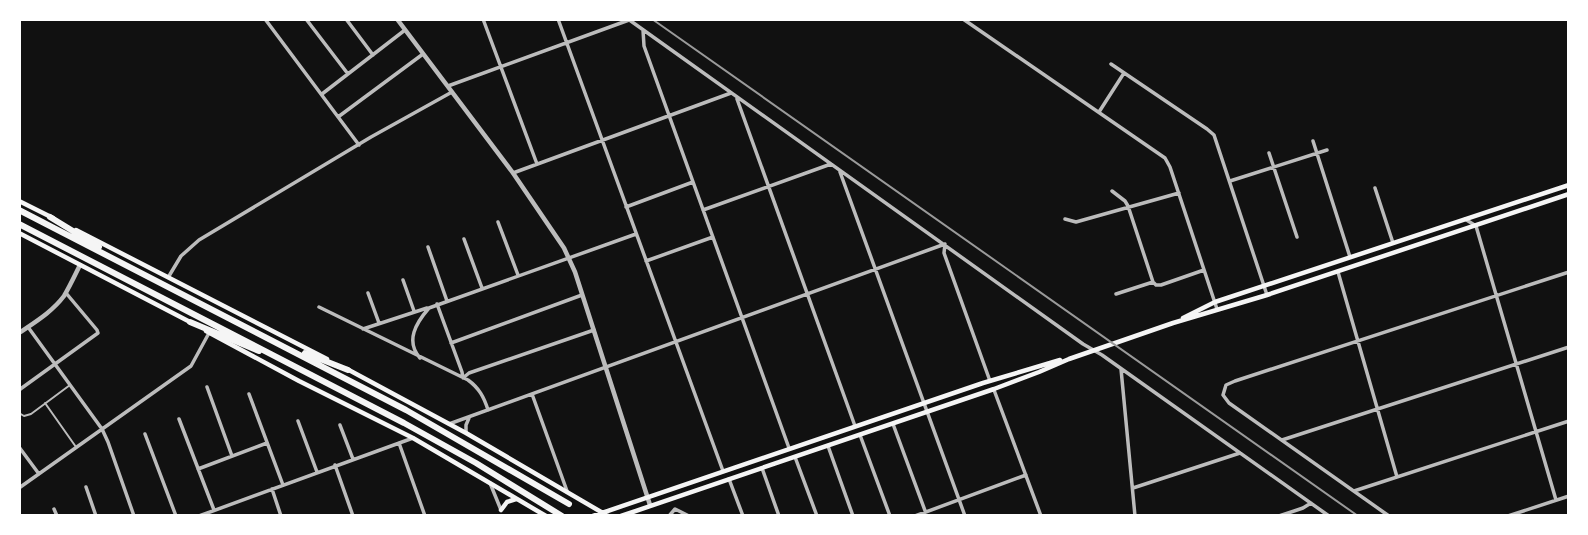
<svg xmlns="http://www.w3.org/2000/svg" width="1588" height="535" font-family="Mulish,sans-serif">
<rect width="100%" height="100%" fill="#111"/>
<g fill="none" stroke-linecap="round" stroke-linejoin="round">
<path stroke="#bcbcbc" stroke-width="2" d="M45 403 76 447
M19 413 24 416 31 414 70 385"/>
<path stroke="#bcbcbc" stroke-width="3.5" d="M265 19 359 145
M306 19 348 74
M346 19 373 55
M483 19 537 164
M558 19 723 471
M628 19 1083 344 1102 355 1329 516
M963 19 1165 158 1170 167 1217 309
M643 30 644 46 789 448
M1111 64 1207 129 1214 135 1267 295
M448 86 629 20
M322 94 405 30
M737 99 855 426
M1099 112 1124 73
M338 117 423 54
M1313 141 1350 257
M1269 153 1297 237
M840 172 965 516
M513 173 731 93
M1230 181 1327 150
M1375 188 1393 243
M1112 191 1125 201 1128 206 1153 282
M626 207 693 182
M703 210 831 164
M1065 219 1076 222 1179 193
M1465 219 1476 226 1556 500
M498 222 518 275
M464 239 482 288
M428 247 447 301
M646 261 713 237
M1338 272 1397 477
M169 276 181 256 199 240 371 137 452 92
M403 280 414 311
M368 293 379 323
M1116 294 1153 282 1156 285H1161L1204 270
M437 304 462 372 463 378 469 373 594 330
M319 307 468 380C479 388 484 397 488 410
M28 327 102 429 108 442 134 516
M363 329 427 308
M451 343 582 295
M420 358C405 341 416 323 429 308L636 234
M1121 369 1135 516
M207 387 232 456
M19 390 98 333 97 330 66 293
M994 390 1041 516
M249 394 283 485
M532 394 567 491
M179 419 214 510
M298 421 317 472
M449 424 945 244 944 253 990 381
M893 424 927 516
M340 425 353 459
M466 433V425L469 418
M145 434 176 516
M860 435 890 516
M1282 440 1569 347
M399 443 425 516
M828 446 853 516
M19 447 39 474
M795 457 817 516
M335 465 353 516
M762 468 779 516
M198 469 267 443
M729 479 743 516
M490 483 501 510
M86 487 96 516
M19 488 191 366 209 333
M1133 488 1240 453
M272 489 281 516
M1354 491 1569 421
M54 509 57 516
M199 516 413 438
M669 516 675 509 689 516
M915 516 1026 475
M1279 516 1303 508 1311 503
M1389 516 1229 403 1223 395 1226 385 1235 381 1569 272
M1508 516 1569 496"/>
<path stroke="#bcbcbc" stroke-width="4.5" d="M397 19 513 173 564 248 575 272 650 505
M19 333C35 322 52 312 64 296 70 286 75 275 80 265"/>
<path stroke="#f5f5f5" stroke-width="4.5" d="M19 201 53 218
M76 230 327 359
M19 233 192 323
M1183 318 1215 302 1569 185
M206 331 299 381 413 438 546 516
M347 369 466 433 608 516
M501 510 507 502 516 499
M593 516 983 383 1060 360
M621 516 994 389 1039 372 1069 359 1173 323 1267 295 1569 194"/>
<path stroke="#f5f5f5" stroke-width="6" d="M19 210 406 410 569 504
M50 217 99 247
M19 224 404 423 476 463 562 516
M190 322 259 351
M305 353 348 370"/>
<path stroke="#9a9a9a" stroke-width="2" d="M652 19 1358 516"/>
</g>
<rect width="1588" height="535" fill="none" stroke="#ffffff" stroke-width="42"/>
</svg>
